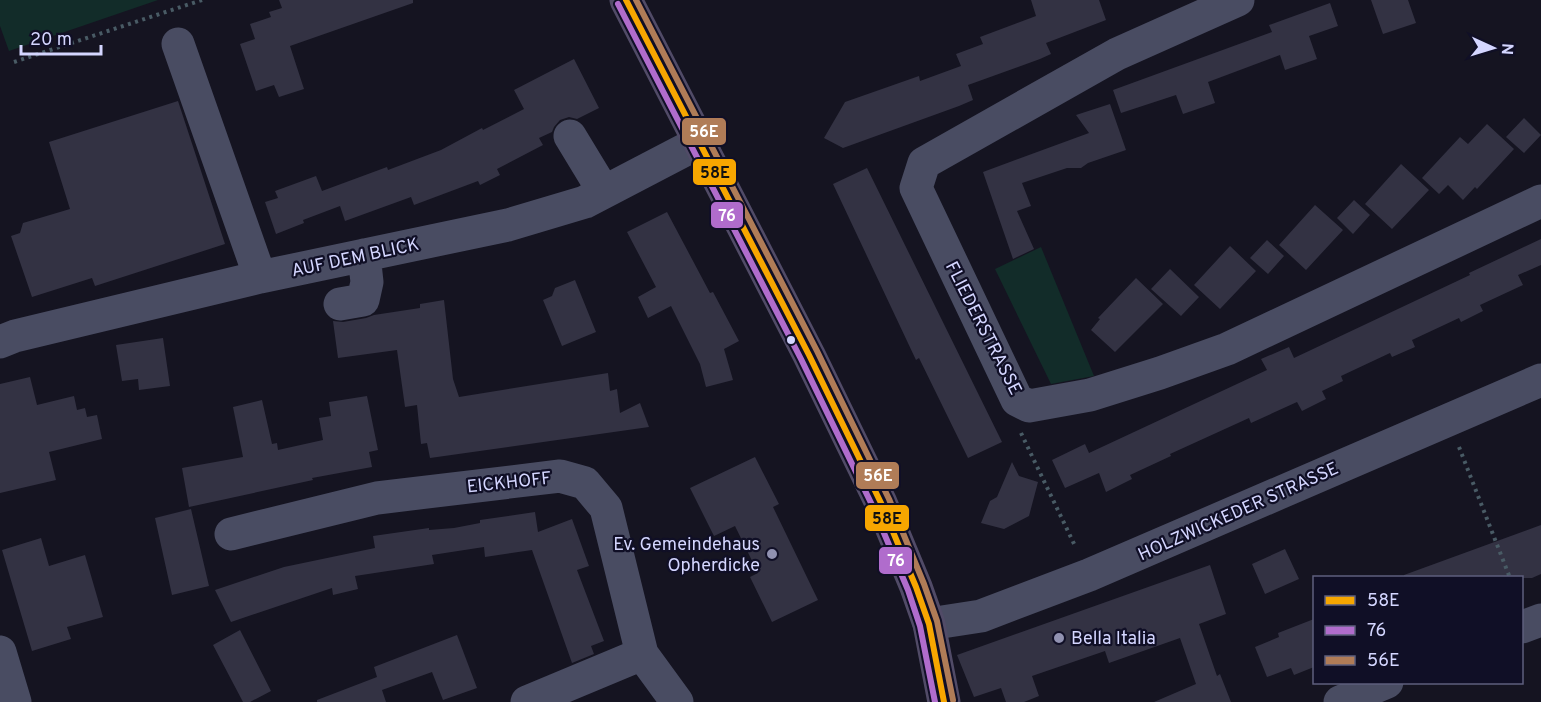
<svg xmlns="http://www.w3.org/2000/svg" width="1541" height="702" font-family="Overpass,sans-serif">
<rect width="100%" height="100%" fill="#151421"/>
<path fill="#122c29" d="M0 0H158L9 51 0 26Z
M1041 247 1094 376 1051 384 995 269Z"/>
<path fill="#333243" d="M279 0H413V3L290 46 304 89 279 97 274 85 256 91 240 44 255 39 250 24 271 17 269 12 282 8Z
M1031 0H1099L1106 20 1046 43 1051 54 1040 59 968 85 973 100 959 106 843 148 824 138 845 102 919 76 920 81 961 66 956 54 983 44 980 37 1036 16Z
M1371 0H1408L1416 23 1383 34Z
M1330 3 1338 26 1309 36 1317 59 1285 70 1280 55 1208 82 1215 103 1183 114 1176 95 1121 113 1113 90 1272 32 1269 25Z
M574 59 599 108 577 119 569 117 560 120 554 127 552 132 539 138 543 145 497 169 500 175 480 185 478 181 414 205 411 197 345 221 340 206 303 220 304 223 276 234 265 202 278 198 275 191 316 176 322 191 387 167 388 170 441 150 482 128 483 130 524 109 514 90Z
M178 101 225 244 95 286 92 278 32 297 11 236 20 233 23 223 70 209 49 142Z
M1110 104 1126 150 1088 163 1081 168H1067L1022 183 1031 206 1017 211 1034 249 1013 259 983 172 1089 133 1076 115Z
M1524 118 1541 135 1524 153 1506 137Z
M1487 124 1514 149 1477 189 1475 187 1463 200 1448 185 1439 194 1422 178 1460 137 1468 144Z
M1401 164 1429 190 1392 229 1365 204Z
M867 168 1002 442 968 458 919 358 916 360 833 184Z
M1354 200 1370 215 1353 234 1337 218Z
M1315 205 1343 230 1306 270 1279 245Z
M667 212 710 293 713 292 739 341 724 349 733 380 706 387 700 364 671 306 648 318 638 297 656 287 627 232Z
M1541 239V265L1518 275 1523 285 1480 305 1483 311 1461 322 1459 318 1412 340 1415 347 1392 357 1390 353 1341 376 1343 381 1322 391 1326 399 1302 411 1297 402 1251 423 1249 418 1170 454 1171 456 1130 475 1132 479 1106 492 1099 473 1065 488 1052 460 1085 444 1089 453 1267 370 1261 359 1289 347 1294 358 1470 275 1469 273Z
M1267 240 1284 256 1268 274 1250 258Z
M1230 246 1256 271 1220 309 1194 285Z
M1170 269 1199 297 1181 316 1151 289Z
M1136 278 1163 304 1115 352 1091 330 1100 319 1098 318Z
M575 280 596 332 562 346 543 300 552 296 555 288Z
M444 300 453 379 459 397 608 373 610 391 617 389 620 413 640 403 649 427 430 458 427 443 421 444 417 405 405 407 397 350 338 358 333 321 343 322 366 318 374 315 420 308V304Z
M163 338 170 386 139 390 138 379 122 381 116 345Z
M30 377 37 405 74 396 77 410 85 408 87 417 97 415 102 439 49 452 56 480 0 493V384Z
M367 396 378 450 369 452 372 467 312 478 313 480 189 507 182 468 243 457 233 407 262 400 272 444 277 443 278 450 323 440 319 418 331 416 329 402Z
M755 457 779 504 773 507 818 600 772 622 750 577 758 573 735 526 714 536 690 488Z
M1012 462 1019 476 1038 482 1029 516 1004 529 981 523 990 501 997 497Z
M191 509 209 586 172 595 155 518Z
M535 512 538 532 572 519 589 566 577 570 604 641 591 646 594 654 572 663 532 550 485 557 484 547 432 555 434 564 355 576 358 589 333 595 332 588 231 622 215 590 284 567 375 548 373 536 429 528V530L454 528 480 523V520Z
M1541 525V574L1532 578H1404V575Z
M41 538 49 566 85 555 103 617 67 627 71 639 32 651 2 550Z
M1285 549 1299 579 1265 594 1252 564Z
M1210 565 1226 614 1199 624 1217 676 1220 674 1231 702H1154L1196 684 1180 638 1109 663 1105 651 1032 676 1039 696 1024 702H1006L1001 688 974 697 957 655Z
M1314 619V667L1294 675 1291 668 1267 677 1255 647 1279 637 1278 633Z
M240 630 271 691 250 702H243L213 645Z
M457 635 477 688 443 700 432 672 382 690 386 702H317V700L377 677 374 667Z"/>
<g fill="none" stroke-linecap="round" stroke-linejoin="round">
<path stroke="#495b65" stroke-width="4" stroke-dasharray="3 4.5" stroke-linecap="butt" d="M14 62 202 0
M1021 433 1076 548
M1459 447 1510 578"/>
<path stroke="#494c62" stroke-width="33" d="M1238 0 1117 54 924 163 916 188 1017 400 1029 406 1090 395 1160 373 1227 349 1541 201
M178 44 260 277
M570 136 604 192
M340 304 363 300 367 282 364 255
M0 342 15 336 260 277 508 225 585 202 698 143
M231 534 377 498 560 476 585 483 606 508 642 654 677 702
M929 624 981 616 1089 575 1541 380
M1522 627 1541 620
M0 652 15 702
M527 702 642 654
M1340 702 1387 682"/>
<path stroke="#514b67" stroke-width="33" d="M626 0 809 355 881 503 916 587 929 624 944 702"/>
<g stroke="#100f26" stroke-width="10">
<path id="bus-1" d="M626 0 809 355 881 503 916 587 929 624 944 702"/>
</g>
<g stroke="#100f26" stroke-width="10">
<path id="bus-2" d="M618 4 801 359 873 507 908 590 920 626 935 702"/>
</g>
<g stroke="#100f26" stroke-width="10">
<path id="bus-3" d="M636 0 817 351 889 499 924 584 937 621 953 700"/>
</g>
<use href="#bus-1" stroke="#f7a600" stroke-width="6"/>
<use href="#bus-2" stroke="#b06ccc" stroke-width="6"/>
<use href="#bus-3" stroke="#b07c57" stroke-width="6"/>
</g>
<circle fill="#d4d6ff" stroke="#100f26" stroke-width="2" cx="791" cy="340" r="5"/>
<g fill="#9192b1" stroke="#100f26" stroke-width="2">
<circle cx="772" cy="554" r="6"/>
<circle cx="1059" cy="638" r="6"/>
</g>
<g text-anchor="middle" stroke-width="4.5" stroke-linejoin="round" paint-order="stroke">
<g font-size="18" fill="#d4d6ff" stroke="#100f26">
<text transform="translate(355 257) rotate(-12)" y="6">AUF DEM BLICK</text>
<text transform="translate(984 328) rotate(63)" y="6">FLIEDERSTRASSE</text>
<text transform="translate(509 482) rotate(-6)" y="6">EICKHOFF</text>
<text transform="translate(1238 511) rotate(-24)" y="6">HOLZWICKEDER STRASSE</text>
</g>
<g font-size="18" fill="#d4d6ff" stroke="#100f26" text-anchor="end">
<text x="760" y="550">Ev. Gemeindehaus<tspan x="760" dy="21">Opherdicke</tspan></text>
<text x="1071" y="644" text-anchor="start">Bella Italia</text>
</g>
</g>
<g stroke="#100f26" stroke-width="2">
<rect x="681" y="117" width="46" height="29" rx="6" fill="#b07c57"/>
<rect x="692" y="158" width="45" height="28" rx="6" fill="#f7a600"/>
<rect x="710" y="201" width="34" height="28" rx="6" fill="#b06ccc"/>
<rect x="855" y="461" width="45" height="29" rx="6" fill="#b07c57"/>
<rect x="864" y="504" width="46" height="28" rx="6" fill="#f7a600"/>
<rect x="878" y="546" width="35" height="29" rx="6" fill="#b06ccc"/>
</g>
<g font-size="16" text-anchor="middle" font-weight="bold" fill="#fff">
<text x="704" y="137">56E</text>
<text x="727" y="221">76</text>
<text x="878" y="481">56E</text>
<text x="896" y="566">76</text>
</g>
<g font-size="16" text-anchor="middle" font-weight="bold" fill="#111">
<text x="715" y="178">58E</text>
<text x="887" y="524">58E</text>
</g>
<rect x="1313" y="576" width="210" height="108" fill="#100f26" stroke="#5e5f7d" stroke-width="1.5"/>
<rect x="1325" y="596" width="30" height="9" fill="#f7a600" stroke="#5e5f7d" stroke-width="1.5"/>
<text x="1367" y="606" font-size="18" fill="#d4d6ff">58E</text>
<rect x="1325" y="626" width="30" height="9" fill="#b06ccc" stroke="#5e5f7d" stroke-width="1.5"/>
<text x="1367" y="636" font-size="18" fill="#d4d6ff">76</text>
<rect x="1325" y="656" width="30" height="9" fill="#b07c57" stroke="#5e5f7d" stroke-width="1.5"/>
<text x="1367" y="666" font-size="18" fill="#d4d6ff">56E</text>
<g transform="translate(1493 48) rotate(94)" stroke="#100f26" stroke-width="4.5" paint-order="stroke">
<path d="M0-4.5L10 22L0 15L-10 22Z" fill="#d4d6ff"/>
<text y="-9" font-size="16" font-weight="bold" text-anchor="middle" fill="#d4d6ff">N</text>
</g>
<path d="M21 45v9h80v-9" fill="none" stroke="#d4d6ff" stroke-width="3"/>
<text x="30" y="45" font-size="18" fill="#d4d6ff" stroke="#100f26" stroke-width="4.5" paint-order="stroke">20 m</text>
</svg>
